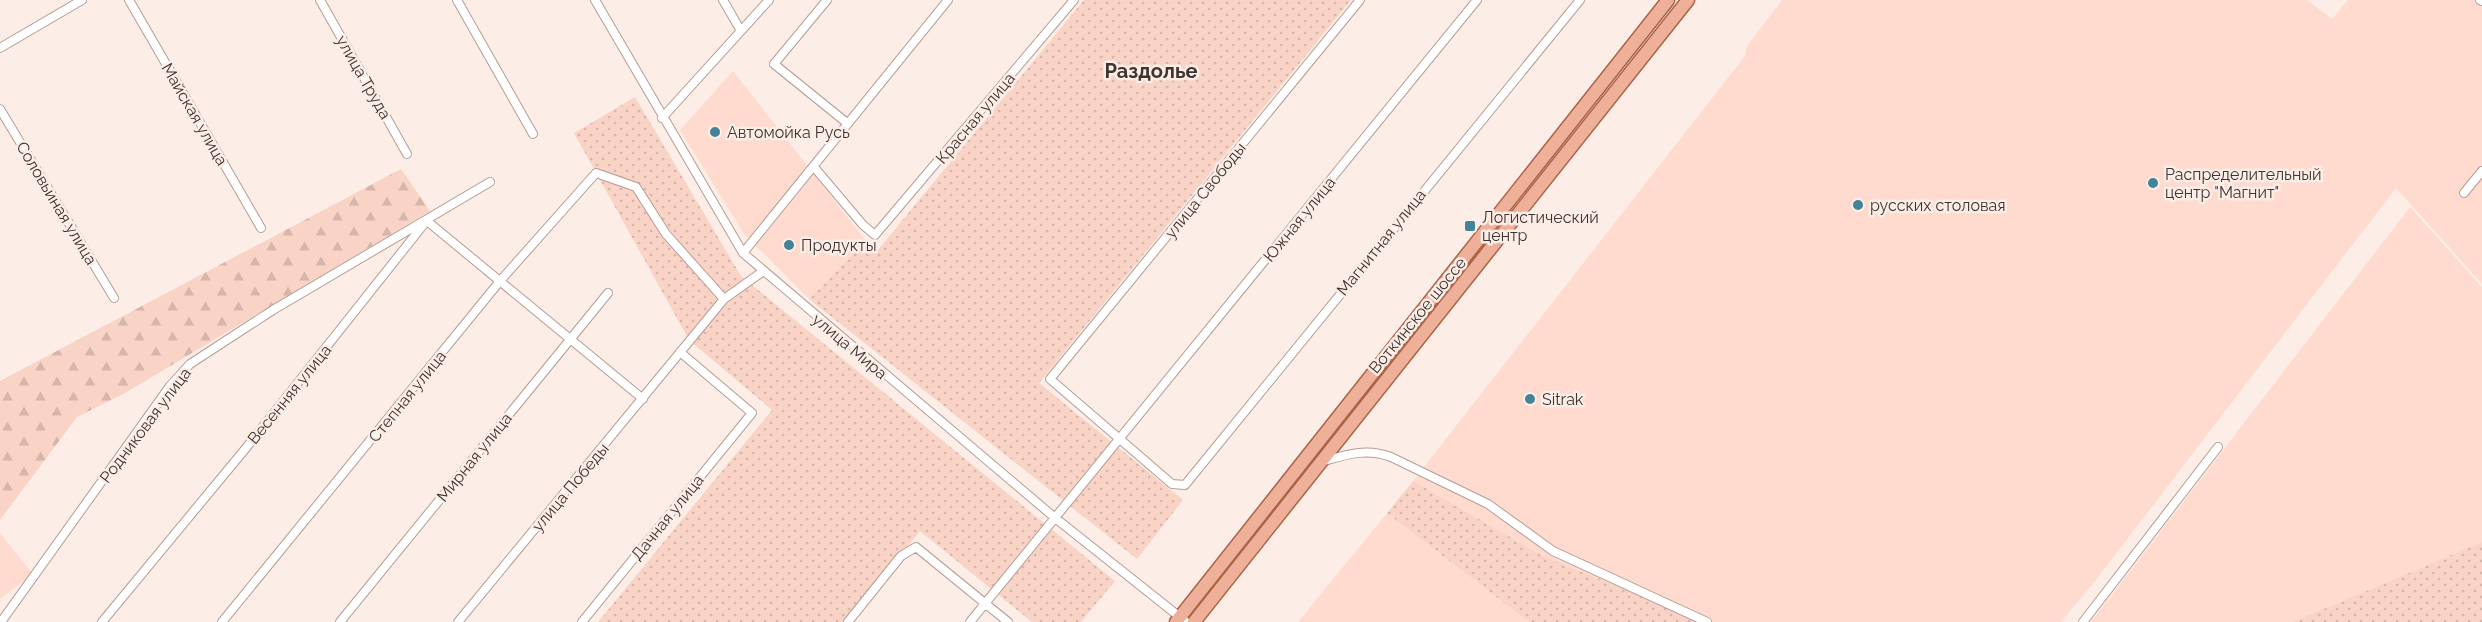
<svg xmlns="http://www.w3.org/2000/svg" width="2482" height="622" font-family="Raleway,sans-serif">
<defs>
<pattern id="grass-dots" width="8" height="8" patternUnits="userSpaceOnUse" patternTransform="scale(1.5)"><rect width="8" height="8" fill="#f9d3c5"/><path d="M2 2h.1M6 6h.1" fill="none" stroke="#d6b6aa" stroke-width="1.8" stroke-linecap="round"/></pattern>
<pattern id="forest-firs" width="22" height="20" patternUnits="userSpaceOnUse" patternTransform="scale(1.5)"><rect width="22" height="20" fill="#f9d3c5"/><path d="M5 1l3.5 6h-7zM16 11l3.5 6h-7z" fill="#d6b6aa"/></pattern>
</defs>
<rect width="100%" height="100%" fill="#fdede7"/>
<path fill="#fedbce" d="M1782 0H2307L2332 19 2348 0H2482V284L2396 188 2095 581 2061 622H1706L1541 555 1413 481 1745 56 1747 46Z
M733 71 866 241 809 299 744 234 680 130Z
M2410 207 2482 287V542L2293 622H2091Z
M1387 513 1529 622H1298Z
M0 533 33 574 0 599Z"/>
<path fill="url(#grass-dots)" d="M1084 0H1351L1039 383 1183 500 1137 559 809 299 866 241 878 250Z
M635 97 741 276 1115 581 1081 622H1032L920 531 846 622H598L772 410 689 340 574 133Z
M1413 481 1541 555 1706 622H1529L1387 513Z
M2482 542V622H2293Z"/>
<path fill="url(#forest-firs)" d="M401 169 430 211 125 393 77 417 0 520V381Z"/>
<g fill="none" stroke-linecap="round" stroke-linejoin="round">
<g stroke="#b69c93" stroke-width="10">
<path id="minor" d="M129 0 261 228
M320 0 407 154
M457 0 533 134
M595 0 743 253 1054 517 1186 622
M723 0 741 31
M827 0 774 64 847 123
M1360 0 1050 379 1172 484 1185 485 1580 0
M2480 0 2482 1
M0 48 82 0
M0 109 114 298
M662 118 769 0
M814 167 863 225 875 235 1074 0
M2464 193 2482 171
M427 221 643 399
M743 253 948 0
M1324 461C1348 454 1367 448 1391 457L1488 504 1553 551 1707 622
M1 622 170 386 190 364 273 310 490 182
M102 622 246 448 424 224
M222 622 500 281 596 173 636 187 666 234 724 299
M340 622 608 293
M458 622 724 299 762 272
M582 622 752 413 680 352
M848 622 901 556 916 547 1008 622
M970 622 1477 0
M2083 622 2218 447"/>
</g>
<g stroke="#ab6348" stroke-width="15">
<path id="primary" d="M1176 622 1668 0
M1194 622 1688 0"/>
</g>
<use href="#minor" stroke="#fff" stroke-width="8"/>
<use href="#primary" stroke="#efb099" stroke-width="12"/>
</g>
<g fill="#438397" stroke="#fdede7" stroke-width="2">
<circle cx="715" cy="132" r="6"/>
<circle cx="2153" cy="183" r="6"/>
<circle cx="1858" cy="205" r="6"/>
<rect x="1464" y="220" width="12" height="12" rx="3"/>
<circle cx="789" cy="245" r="6"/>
<circle cx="1530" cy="399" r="6"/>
</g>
<g text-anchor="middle" stroke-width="5" stroke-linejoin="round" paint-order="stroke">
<g font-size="16" fill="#3e3430" stroke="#fdede7">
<text transform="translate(364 77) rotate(60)" y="6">улица Труда</text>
<text transform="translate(195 114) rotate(60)" y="6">Майская улица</text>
<text transform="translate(975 118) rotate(-50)" y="6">Красная улица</text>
<text transform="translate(1205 190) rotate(-51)" y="6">улица Свободы</text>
<text transform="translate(57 203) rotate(59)" y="6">Соловьиная улица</text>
<text transform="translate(1299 219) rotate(-51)" y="6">Южная улица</text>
<text transform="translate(1381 242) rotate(-51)" y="6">Магнитная улица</text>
<text transform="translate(1417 315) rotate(-51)" y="6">Воткинское шоссе</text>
<text transform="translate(850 346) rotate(40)" y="6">улица Мира</text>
<text transform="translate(289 394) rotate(-51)" y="6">Весенняя улица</text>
<text transform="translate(407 396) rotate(-51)" y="6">Степная улица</text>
<text transform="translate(145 425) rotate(-53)" y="6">Родниковая улица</text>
<text transform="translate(474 457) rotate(-51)" y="6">Мирная улица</text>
<text transform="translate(570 487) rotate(-50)" y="6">улица Победы</text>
<text transform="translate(667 517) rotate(-51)" y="6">Дачная улица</text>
</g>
<g font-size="16" fill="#3e3430" stroke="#fdede7" text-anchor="start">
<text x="727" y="138">Автомойка Русь</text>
<text x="2165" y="180">Распределительный<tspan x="2165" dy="18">центр "Магнит"</tspan></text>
<text x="1870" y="211">русских столовая</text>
<text x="1482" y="223">Логистический<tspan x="1482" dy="18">центр</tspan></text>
<text x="801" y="251">Продукты</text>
<text x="1542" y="405">Sitrak</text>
</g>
<g font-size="20" font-weight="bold" fill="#3e3430" stroke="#fdede7">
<text x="1151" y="78">Раздолье</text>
</g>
</g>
</svg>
